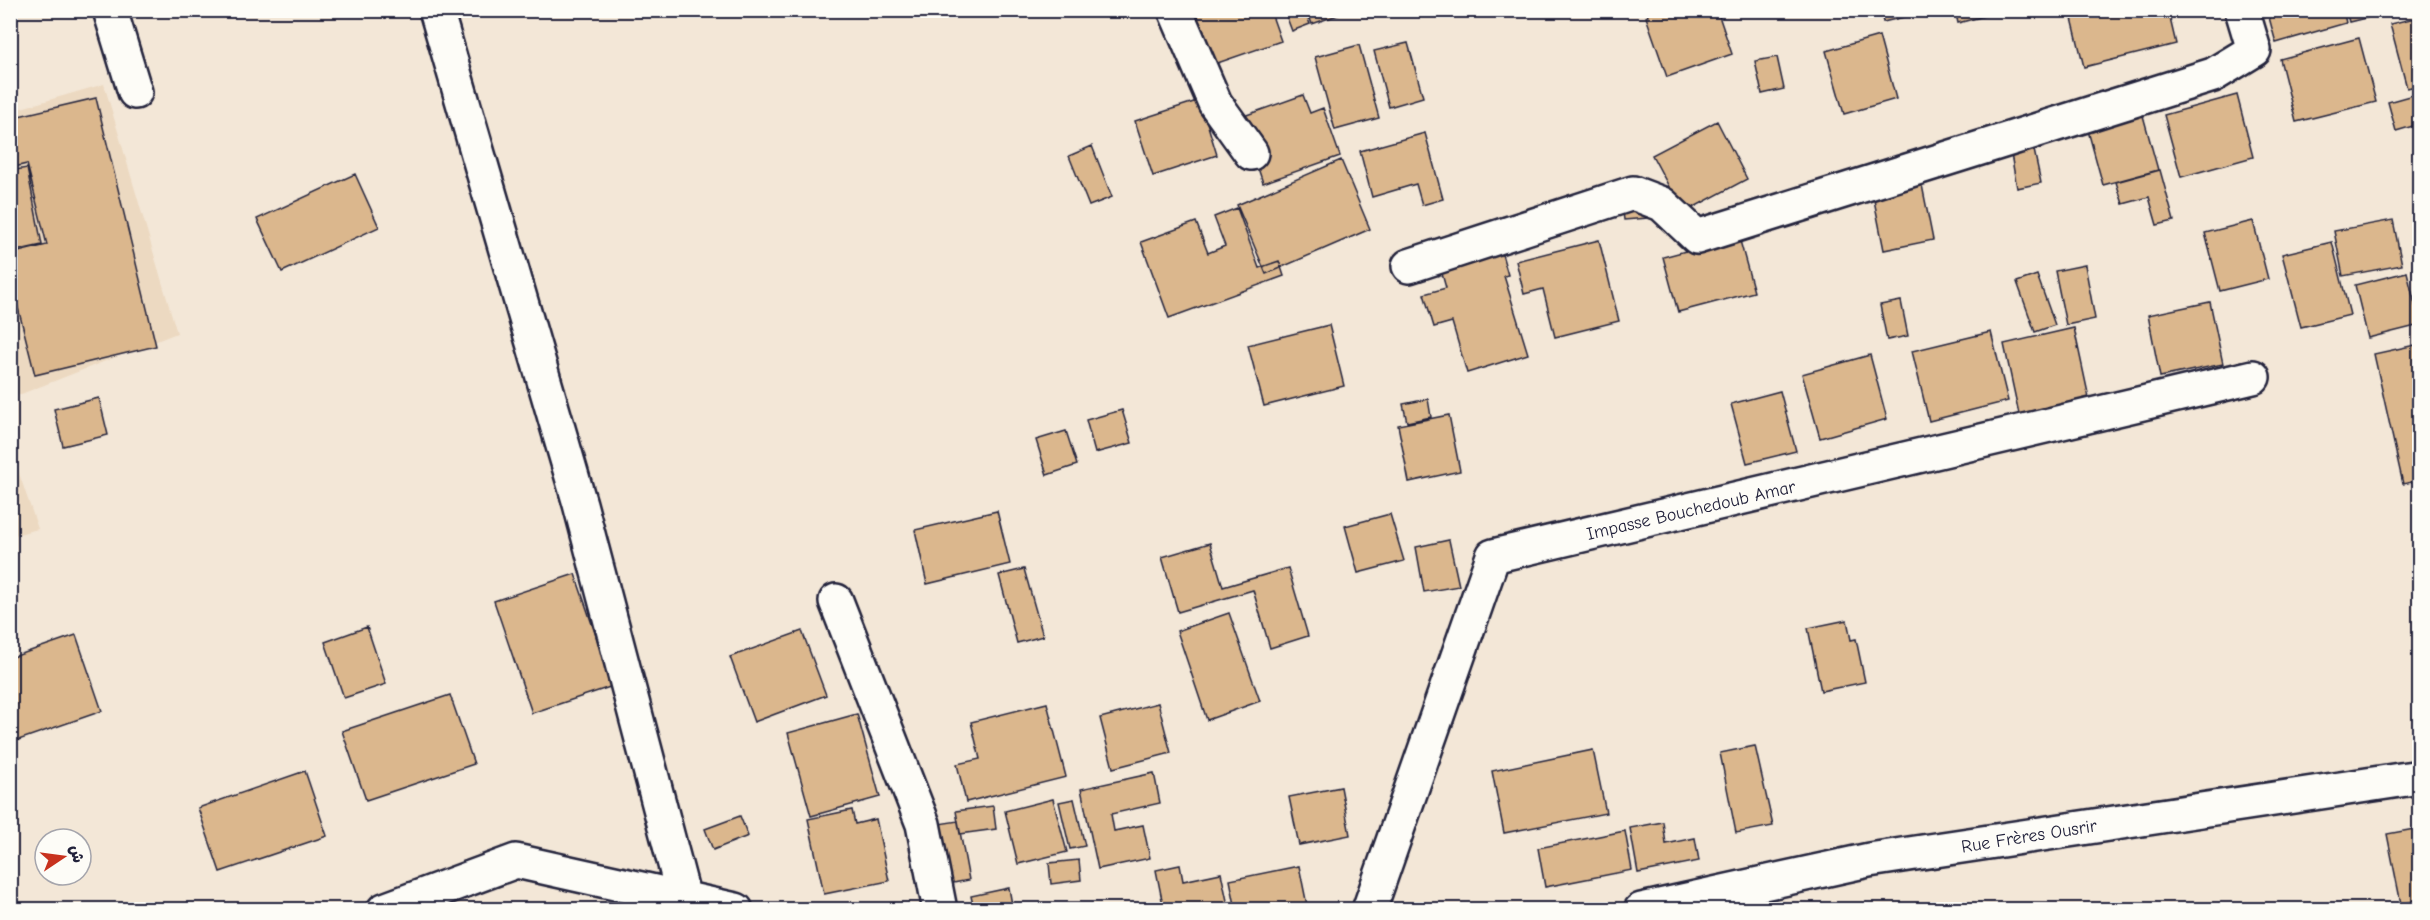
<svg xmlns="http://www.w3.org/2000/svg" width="2430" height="920" font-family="'Comic Neue','Playpen Sans Arabic',sans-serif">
<rect width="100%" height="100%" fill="#f3e7d7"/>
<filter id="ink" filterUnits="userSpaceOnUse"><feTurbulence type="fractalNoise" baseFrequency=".0167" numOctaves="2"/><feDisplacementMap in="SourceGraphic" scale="12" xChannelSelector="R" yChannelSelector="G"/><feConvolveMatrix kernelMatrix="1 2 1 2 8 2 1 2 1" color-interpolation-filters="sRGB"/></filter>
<g filter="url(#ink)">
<path fill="#ecd9c1" d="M104 84 177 333 11 398V111Z
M11 450 38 529 11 536H10Z"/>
<path fill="#dbb78d" stroke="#22223b" stroke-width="1.5" d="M1190 10H1270L1281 41 1206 67Z
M1284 10H1304L1310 24 1292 31Z
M1307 10H1352L1312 24Z
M1646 10H1717L1732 54 1667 77 1646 17 1648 16Z
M1880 10H1912L1913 15 1883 22Z
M1955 10H2007L1958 23Z
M2070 10H2168L2176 44 2084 67Z
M2267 10H2343L2346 23 2276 43Z
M2346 10H2377L2378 15 2349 22Z
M2418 14H2420V85L2407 88 2390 24 2419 17Z
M1879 36 1896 99 1844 114 1826 51Z
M2359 38 2376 102 2296 122 2280 59Z
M1408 43 1423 97 1389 107 1374 51Z
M1359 45 1379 118 1335 130 1315 57Z
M1777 57 1784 89 1762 94 1755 61Z
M2420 93V124L2396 131 2388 102Z
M1303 95 1310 113 1323 108 1340 156 1263 183 1241 117Z
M2237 95 2253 157 2181 177 2164 115Z
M96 98 156 346 35 375 10 276V254L47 245 27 164 10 168V118Z
M1200 100 1217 155 1153 176 1135 121Z
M2142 112 2158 170 2103 185 2087 127Z
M1717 121 1747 179 1683 213 1652 155Z
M1425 133 1443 199 1422 205 1416 184 1372 197 1360 151Z
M1092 146 1112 197 1089 206 1069 156Z
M2034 150 2041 183 2017 188 2011 154Z
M1341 160 1370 229 1266 274 1237 205Z
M27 168 42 245 10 252V171Z
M2160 170 2174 221 2157 225 2149 197 2123 204 2116 182Z
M355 174 379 227 282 272 257 219Z
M1921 180 1933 240 1884 250 1872 190Z
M1647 201 1648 218 1624 220 1622 203Z
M1237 208 1259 268 1279 261 1284 276 1169 318 1141 242 1196 222 1208 253 1225 246 1214 217Z
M2393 220 2402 265 2343 276 2334 231Z
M2253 221 2268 279 2220 291 2205 233Z
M1739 237 1754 292 1678 312 1663 257Z
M1599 240 1619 321 1555 337 1543 289 1524 294 1516 261Z
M2332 242 2350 315 2301 327 2282 254Z
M1499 244 1508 275 1504 276 1528 354 1467 373 1452 322 1434 327 1424 294 1446 288 1439 263Z
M2085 265 2095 319 2066 325 2055 271Z
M2407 272 2420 325 2368 338 2355 285Z
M2037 275 2055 325 2035 332 2017 282Z
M1901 301 1908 336 1887 340 1880 305Z
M2210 302 2223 364 2160 377 2148 315Z
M1329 325 1344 386 1264 406 1248 345Z
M2074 328 2089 398 2019 414 2004 344Z
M1991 332 2008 401 1929 421 1912 351Z
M2420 344V480L2403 484 2374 354Z
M1870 355 1887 419 1820 438 1802 374Z
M1780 391 1796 451 1747 463 1731 404Z
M99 398 108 435 63 446 54 409Z
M1428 399 1431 417 1407 422 1403 404Z
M1122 410 1132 443 1095 453 1086 420Z
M1449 415 1460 471 1409 482 1398 425Z
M1066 431 1077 465 1047 475 1036 440Z
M997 511 1010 564 927 584 915 530Z
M1390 514 1404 561 1358 573 1345 526Z
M1449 540 1459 586 1424 592 1416 547Z
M1210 543 1223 587 1288 568 1308 636 1270 648 1253 590 1178 612 1162 557Z
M1024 569 1043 636 1017 643 999 575Z
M575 574 613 686 532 713 494 601Z
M1229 613 1260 701 1207 720 1177 631Z
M1847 620 1851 640 1856 639 1865 682 1821 691 1808 628Z
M367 627 386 684 344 698 325 642Z
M802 631 826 695 754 722 730 657Z
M76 635 102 711 10 743V658Z
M450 695 474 764 366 800 342 731Z
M1047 703 1066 777 966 802 957 764 980 759 971 722Z
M1158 703 1171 753 1113 768 1100 718Z
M857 714 880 797 811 816 788 733Z
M1755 746 1773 826 1736 833 1720 753Z
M1593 750 1606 813 1504 833 1492 771Z
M305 771 327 836 220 872 198 808Z
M1154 773 1160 803 1111 814 1114 831 1143 825 1150 858 1098 869 1081 789Z
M1341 787 1350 835 1299 845 1289 797Z
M1053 799 1067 852 1018 864 1005 811Z
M1074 799 1085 846 1070 849 1059 802Z
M993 806 996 829 960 834 956 811Z
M852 810 855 824 876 819 889 881 824 894 808 819Z
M740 816 748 836 713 850 705 829Z
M958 821 969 880 943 885 932 825Z
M1663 822 1666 844 1695 838 1699 861 1638 873 1630 828Z
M2420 828V900L2401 904 2387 834Z
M1625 831 1632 870 1545 887 1538 848Z
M1079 860 1081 880 1051 884 1049 863Z
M1180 865 1183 881 1221 873 1229 910H1164L1156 870Z
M1299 866 1308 910H1236L1230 880Z
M1009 888 1013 910H974L971 896Z"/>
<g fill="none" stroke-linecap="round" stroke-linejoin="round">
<g stroke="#22223b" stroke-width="38">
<path id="minor" d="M110 10 135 92
M436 10 580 504 687 910
M1175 10 1215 103 1251 153
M1409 266 1633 193 1662 204 1697 237 2213 75 2254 50 2242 10
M836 601 923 824 940 910
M384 910 516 861 736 910
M1369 910 1493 556 2253 377
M1641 910 1869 860 2420 777"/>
</g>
<use href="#minor" stroke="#fdfcf7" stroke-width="33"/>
</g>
</g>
<g text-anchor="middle" stroke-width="4.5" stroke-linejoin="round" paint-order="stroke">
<g font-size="18" fill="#22223b" stroke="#fdfcf7">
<text transform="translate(1691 510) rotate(-13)" y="6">Impasse Bouchedoub Amar</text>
<text transform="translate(2029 836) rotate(-9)" y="6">Rue Frères Ousrir</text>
</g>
</g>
<rect width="2430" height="920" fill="none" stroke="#fdfcf7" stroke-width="36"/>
<rect x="18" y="18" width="2394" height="884" fill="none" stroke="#22223b" stroke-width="2" filter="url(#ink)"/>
<g transform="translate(63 857) rotate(77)"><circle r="28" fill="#fdfcf7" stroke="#a5a5ac" stroke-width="1.5"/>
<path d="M0-4.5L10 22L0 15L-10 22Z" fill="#c8321e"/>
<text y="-9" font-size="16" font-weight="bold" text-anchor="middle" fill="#22223b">ش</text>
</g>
</svg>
